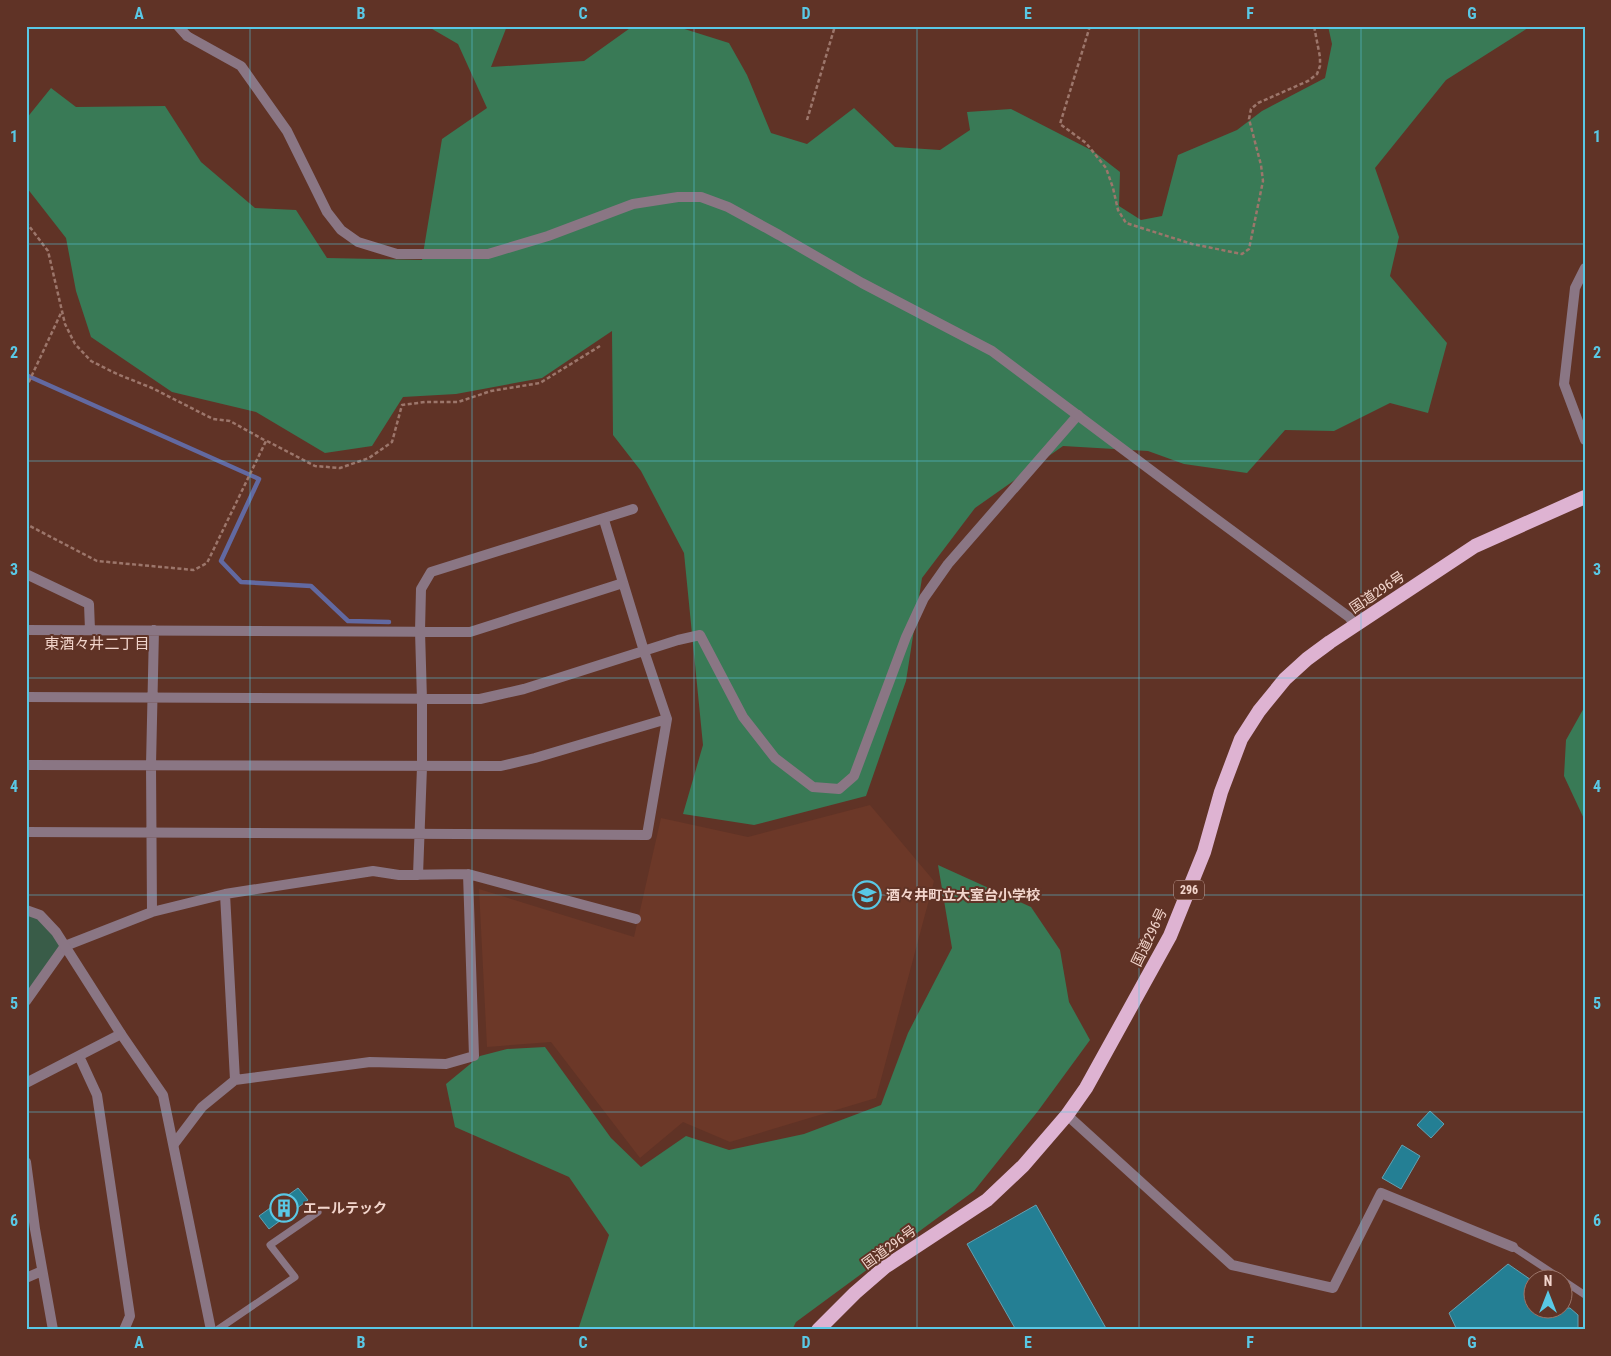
<svg xmlns="http://www.w3.org/2000/svg" width="1611" height="1356" font-family="'Roboto Condensed','Noto Sans JP',sans-serif">
<rect width="100%" height="100%" fill="#603326"/>
<path fill="#6c3828" d="M870 805 934 881 876 1098 730 1142 683 1122 640 1158 551 1042 487 1047 479 889 634 937 661 818 748 837Z"/>
<path fill="#395c48" d="M26 911 40 915 65 946 26 1001Z"/>
<path fill="#397a56" d="M427 26H507L491 67 584 61 633 26H675L729 43 747 75 771 133 807 144 854 108 895 147 940 150 970 130 967 112 1011 109 1093 151 1120 172 1119 206 1141 220 1162 216 1178 155 1237 130 1262 111 1325 78 1332 44 1328 26H1531L1446 80 1375 168 1399 237 1390 276 1447 343 1428 413 1390 403 1334 431 1285 430 1247 473 1184 464 1148 451 1063 446 975 508 922 578 906 681 866 796 754 825 683 814 703 745 684 553 641 471 613 435 612 331 542 378 456 394 403 397 372 446 325 453 256 412 172 392 91 337 76 291 66 238 27 188 26 119 51 88 76 107 165 106 201 162 255 208 296 210 327 258 422 260 442 139 487 108 458 44Z
M1585 706V821L1564 776 1566 740Z
M938 865 1031 907 1060 950 1069 1002 1090 1040 1038 1111 974 1191 796 1322 792 1330H578L609 1235 569 1177 455 1127 446 1084 480 1056 507 1049 545 1047 611 1138 641 1167 686 1136 729 1150 804 1134 881 1105 908 1033 952 948Z"/>
<g fill="none" stroke-linecap="round" stroke-linejoin="round">
<path stroke="#6269a1" stroke-width="4.5" d="M26 375 259 479 221 561 241 582 311 586 348 621 389 622"/>
</g>
<path fill="#247f94" stroke="#63a1b2" d="M1430 1111 1444 1124 1431 1138 1417 1125Z
M1402 1145 1420 1156 1401 1189 1382 1178Z
M298 1188 308 1200 269 1229 259 1216Z
M1036 1205 1107 1330H1016L967 1244Z
M1508 1264 1534 1282V1308H1570L1578 1315V1330H1457L1449 1313Z"/>
<g fill="none" stroke-linecap="round" stroke-linejoin="round">
<path stroke="#9c766b" stroke-width="2.5" stroke-dasharray="4 2.5" stroke-linecap="butt" d="M1090 26 1060 124 1086 143 1106 168 1113 188 1118 210 1126 223 1192 244 1242 254 1249 249 1263 181 1261 165 1249 119 1251 109 1258 103 1308 81 1317 74 1320 66V57L1314 26
M807 120 835 26
M26 222 48 251 65 324 75 344 91 361 117 374 152 388 213 419 230 421 266 441 207 563 194 570 97 561 26 524
M26 388 61 313
M267 441 315 466 340 468 369 458 392 442 402 405 425 402H458L491 391 540 383 600 346"/>
<path stroke="#8a7684" stroke-width="7" d="M1513 1247 1560 1278
M1564 1281 1585 1295
M217 1330 295 1277 270 1245 318 1212"/>
<path stroke="#8a7684" stroke-width="10" d="M178 26 187 36
M26 574 89 604 90 630
M26 630 470 632 623 583
M26 697 480 699 524 689 678 640 700 635 743 717 775 758 813 787 839 789 854 776 906 637 924 598 948 564 1078 415
M26 765 501 766 535 758 667 719
M26 832 647 835 667 719 644 651 604 520
M418 875 422 767V700L420 631 421 589 431 572 633 509
M225 894 235 1080
M152 912 151 765 154 630
M26 1001 65 946 152 912 225 894 373 871 399 875 468 874 636 919
M79 1056 97 1095 130 1316 124 1330
M26 1083 121 1034
M1067 1115 1232 1265 1333 1288 1381 1193 1513 1247
M174 1144 202 1107 235 1080 370 1062 446 1064 474 1056 468 874
M26 1162 35 1229 53 1330
M26 1278 42 1271"/>
<path stroke="#8a7684" stroke-width="10" d="M187 36 241 66 287 131 327 212 341 230 358 242 397 254H488L548 236 633 204 678 197H701L728 207 779 235 862 283 992 351 1208 513 1349 617 1356 626
M1585 268 1575 288 1564 384 1585 440
M26 910 40 915 56 932 121 1034 163 1095 211 1330"/>
<path stroke="#deb3d2" stroke-width="14" d="M818 1330 855 1293 885 1267 987 1200 1023 1166 1067 1115 1086 1088 1170 936 1204 852 1221 792 1241 739 1259 711 1285 679 1307 659 1330 642 1475 546 1585 497"/>
</g>
<path fill="none" stroke="#59c8e5" stroke-width="1" stroke-opacity="0.55" d="M250 26V1330M472 26V1330M694 26V1330M917 26V1330M1139 26V1330M1361 26V1330M26 244H1585M26 461H1585M26 678H1585M26 895H1585M26 1112H1585"/>
<defs>
<g id="school-ring" transform="scale(1.4375)"><circle r="9.5" fill="#603326" stroke="#59c8e5" stroke-width="1.5"/><path d="M0-5L7-2L0 1L-7-2ZM-4 1L0 2.5L4 1V4Q0 6-4 4Z" fill="#59c8e5"/></g>
<g id="building-ring" transform="scale(1.4375)"><circle r="9.5" fill="#603326" stroke="#59c8e5" stroke-width="1.5"/><path d="M-4-6H4V6H1V3H-1V6H-4ZM-2.5-4.3h1.7v1.8h-1.7ZM.8-4.3h1.7v1.8H.8ZM-2.5-1h1.7V.8h-1.7ZM.8-1h1.7V.8H.8Z" fill="#59c8e5"/></g>
</defs>
<g fill-rule="evenodd">
<use href="#school-ring" x="867" y="895"/>
<use href="#building-ring" x="284" y="1208"/>
</g>
<g text-anchor="middle" stroke-width="4" stroke-linejoin="round" paint-order="stroke">
<rect fill="#603326" stroke="#c6a49a" stroke-width="1" x="1174" y="880.5" width="30" height="19" rx="4"/>
<g font-size="12" font-weight="bold" fill="#f2d5cc">
<text x="1189" y="894">296</text>
</g>
<g font-size="14" fill="#f2d5cc" stroke="#603326">
<text transform="translate(1377 592) rotate(-34)" y="5">国道296号</text>
<text transform="translate(1149 937) rotate(-64)" y="5">国道296号</text>
<text transform="translate(889 1247) rotate(-36)" y="5">国道296号</text>
</g>
<g font-size="14" font-weight="bold" fill="#f2d5cc" stroke="#603326" text-anchor="start">
<text x="886" y="900">酒々井町立大室台小学校</text>
<text x="303" y="1213">エールテック</text>
</g>
<g font-size="15" fill="#f2d5cc" stroke="#603326">
<text x="97" y="649">東酒々井二丁目</text>
</g>
</g>
<rect width="1611" height="1356" fill="none" stroke="#603326" stroke-width="55"/>
<g transform="translate(1548 1294)"><circle r="24" fill="#603326" stroke="#9a7468"/>
<path d="M0-4L9 19L0 12L-9 19Z" fill="#59c8e5"/>
<text y="-8" font-size="14" font-weight="bold" text-anchor="middle" fill="#f2d5cc">N</text>
</g>
<rect x="28" y="28" width="1556" height="1300" fill="none" stroke="#59c8e5" stroke-width="2"/>
<g font-size="16" text-anchor="middle" font-weight="bold" fill="#59c8e5">
<text x="139" y="19">A</text>
<text x="361" y="19">B</text>
<text x="583" y="19">C</text>
<text x="806" y="19">D</text>
<text x="1028" y="19">E</text>
<text x="1250" y="19">F</text>
<text x="1472" y="19">G</text>
<text x="14" y="142">1</text>
<text x="1597" y="142">1</text>
<text x="14" y="358">2</text>
<text x="1597" y="358">2</text>
<text x="14" y="575">3</text>
<text x="1597" y="575">3</text>
<text x="14" y="792">4</text>
<text x="1597" y="792">4</text>
<text x="14" y="1009">5</text>
<text x="1597" y="1009">5</text>
<text x="14" y="1226">6</text>
<text x="1597" y="1226">6</text>
<text x="139" y="1348">A</text>
<text x="361" y="1348">B</text>
<text x="583" y="1348">C</text>
<text x="806" y="1348">D</text>
<text x="1028" y="1348">E</text>
<text x="1250" y="1348">F</text>
<text x="1472" y="1348">G</text>
</g>
</svg>
